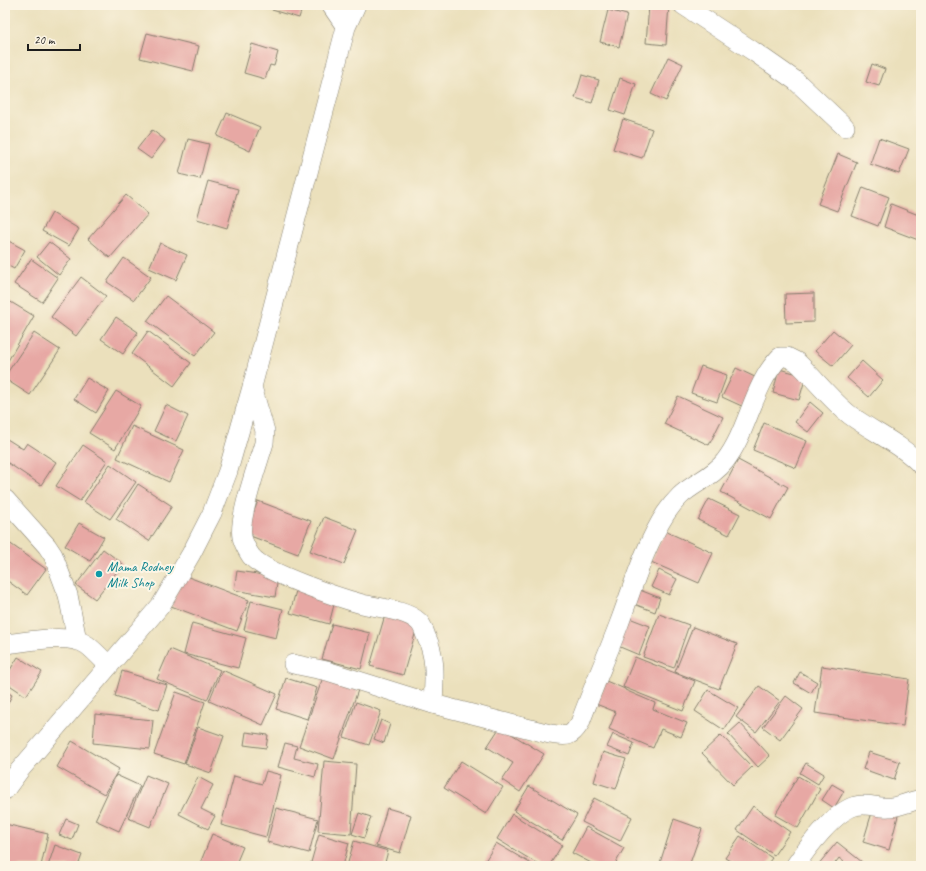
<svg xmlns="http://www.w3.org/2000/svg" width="926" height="871" font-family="Caveat,sans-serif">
<rect width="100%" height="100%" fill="#fcf5e5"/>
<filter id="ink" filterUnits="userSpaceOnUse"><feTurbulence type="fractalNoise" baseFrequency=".025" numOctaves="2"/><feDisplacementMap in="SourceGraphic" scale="8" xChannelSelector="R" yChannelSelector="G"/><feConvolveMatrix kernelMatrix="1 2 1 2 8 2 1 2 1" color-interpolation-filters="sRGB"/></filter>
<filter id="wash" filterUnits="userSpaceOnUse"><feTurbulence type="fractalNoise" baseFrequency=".012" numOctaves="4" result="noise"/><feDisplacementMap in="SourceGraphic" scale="16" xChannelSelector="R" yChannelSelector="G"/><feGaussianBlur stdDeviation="0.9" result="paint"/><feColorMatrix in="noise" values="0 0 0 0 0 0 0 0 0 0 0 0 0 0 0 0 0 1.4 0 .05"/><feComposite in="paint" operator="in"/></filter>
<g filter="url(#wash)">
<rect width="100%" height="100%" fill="#ebe0bc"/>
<g id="blocks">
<path fill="#e7a8a4" d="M273 5H303L299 18 272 10Z
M649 5H669L666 45 646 43Z
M608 10 627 15 619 47 600 42Z
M147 33 199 46 193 71 140 58Z
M252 44 278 52 274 66 270 65 265 79 244 73Z
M668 57 683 64 666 101 651 94Z
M872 64 885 69 879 86 866 82Z
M582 75 599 80 592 103 575 98Z
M620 78 636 84 625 115 610 110Z
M227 113 260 127 250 151 217 136Z
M623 119 652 129 642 158 613 149Z
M152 130 165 140 151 159 137 149Z
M879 138 909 149 899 174 870 164Z
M188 139 209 144 200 179 179 174Z
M838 154 857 162 837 211 818 204Z
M208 181 238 189 227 228 197 219Z
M863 187 889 197 878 226 852 216Z
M126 195 148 214 110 258 88 239Z
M891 204 921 216V241L884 227Z
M52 213 79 229 69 246 42 231Z
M5 239 25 250 14 269 5 264Z
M49 242 71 259 59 275 37 257Z
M160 243 187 255 176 280 149 268Z
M124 258 151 277 134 300 107 282Z
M31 259 58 278 42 302 14 284Z
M81 277 106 296 76 336 51 317Z
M814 293V322L786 323 785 294Z
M166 296 214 332 195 356 147 321Z
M9 301 34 316 5 366V308Z
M116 317 138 332 123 354 101 339Z
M833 330 851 345 833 366 815 351Z
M148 331 191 363 174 386 132 354Z
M34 333 60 350 30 395 5 379V376Z
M862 361 883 380 869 397 847 378Z
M701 366 727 375 717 402 691 393Z
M736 368 759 379 746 408 722 397Z
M779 369 806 376 799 400 773 393Z
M87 378 109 391 96 413 74 399Z
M116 391 141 406 115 449 89 433Z
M678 396 723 417 709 445 664 424Z
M810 402 823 413 808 432 795 422Z
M166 405 188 416 176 441 154 431Z
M764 423 807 441 796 468 753 450Z
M132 426 184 450 169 482 117 458Z
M7 439 23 449 27 443 56 462 41 485 5 461V442Z
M83 445 107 461 80 501 56 486Z
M738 460 788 487 771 519 721 492Z
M110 464 136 482 110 519 84 502Z
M138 484 172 506 149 541 116 519Z
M709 499 740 514 729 535 698 520Z
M258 501 311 521 298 554 245 534Z
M324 517 358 530 344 564 310 551Z
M79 523 104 537 90 561 65 546Z
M665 531 713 553 699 583 651 562Z
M5 540 46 569 27 595 5 579Z
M103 549 123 564 95 599 76 585Z
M659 570 677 579 669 595 651 587Z
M237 571 278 577 275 597 234 590Z
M183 575 249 600 237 631 171 606Z
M297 587 336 597 329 624 290 613Z
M635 588 660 598 655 612 629 602Z
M251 601 283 609 276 638 244 630Z
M659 614 689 625 674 668 643 657Z
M385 615 418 624 403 675 370 666Z
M624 616 650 626 639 655 613 644Z
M192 623 246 638 238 668 184 654Z
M332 624 370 633 361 669 322 659Z
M693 627 737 644 719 689 675 672Z
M170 649 220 670 207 700 157 679Z
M18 657 42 672 26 696 5 682V678Z
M635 657 695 681 683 711 623 687Z
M822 666 909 679 903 726 815 713Z
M222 670 277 694 263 725 209 701Z
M122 671 167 685 159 710 115 696Z
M800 672 817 682 811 693 794 683Z
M323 677 358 690 334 759 299 746Z
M286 678 317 688 307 719 276 709Z
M606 681 625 689V690L655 703 653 709 687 723 681 737 661 729 653 748 609 729 616 712 596 704Z
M759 686 780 701 756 732 736 717Z
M708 690 738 708 724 730 695 711Z
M5 691 12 695 5 709Z
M176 692 205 702 184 764 154 754Z
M786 696 803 709 780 740 763 727Z
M356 702 381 711 369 745 344 737Z
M95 714 153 720 150 749 93 743Z
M381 720 390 724 384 743 374 739Z
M740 723 770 756 758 767 728 734Z
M198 727 224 736 211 773 185 764Z
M500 727 544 754 520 792 502 780 513 763 487 747Z
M246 732 268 735 266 748 244 745Z
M613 734 634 743 629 756 607 747Z
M721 735 752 767 733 785 702 753Z
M72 741 119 769 104 794 57 767Z
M285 743 297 746 294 758 318 764 315 777 278 767Z
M603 752 626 759 616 789 594 782Z
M869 752 900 762 894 780 863 769Z
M324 761 356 764 351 834 318 831Z
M461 761 503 787 486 814 444 788Z
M806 763 824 774 818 784 800 773Z
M266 771 281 775 266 837 221 825 234 776 262 784Z
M116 775 140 786 119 831 95 820Z
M146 775 168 784 150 827 128 818Z
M798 776 820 789 798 828 775 815Z
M198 777 213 785 201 809 215 816 208 829 179 814Z
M832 784 844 791 834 808 822 800Z
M529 786 577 815 562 840 514 811Z
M594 798 632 817 620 841 582 822Z
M753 806 790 832 774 855 737 830Z
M276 808 318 819 309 853 267 842Z
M387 808 411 815 400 853 376 846Z
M873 809 898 816 889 850 863 842Z
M359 813 371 817 364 838 352 834Z
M512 814 562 845 549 866H541L497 839Z
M66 819 78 824 72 840 59 835Z
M674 819 702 829 689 866H659Z
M5 824 48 834 41 866H5Z
M586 827 624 848 614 866H597L572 853Z
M212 834 243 847 235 866H212L201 861Z
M319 834 349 843 343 866H310Z
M740 836 772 858 766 866H738L725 858Z
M354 841 388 851 384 866H347Z
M837 842 862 862 859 866H849L839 858 833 866H817Z
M496 843 535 866H482Z
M55 845 82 855 78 866H48Z"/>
</g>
</g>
<g filter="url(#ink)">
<use href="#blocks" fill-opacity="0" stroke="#847e6c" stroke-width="1"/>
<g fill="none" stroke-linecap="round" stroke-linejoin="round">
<g stroke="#847e6c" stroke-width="20">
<path id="minor" d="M331 5 346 27
M683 5 753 51 796 81 845 127
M252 387 265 431 264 443C258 464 238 518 242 537 243 542 248 552 251 556 264 573 340 598 362 604 379 608 407 610 419 622 423 626 424 631 426 636 437 659 434 679 433 704
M5 499 47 546 53 555 68 595 77 640
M5 644C27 642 69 632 87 645 95 651 102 659 109 666
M293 664 327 671 433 704 550 734C566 736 570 739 580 723 592 690 606 658 619 624 633 587 644 547 666 513 670 507 675 501 680 496 692 484 714 476 725 461 749 430 752 386 780 357H787L797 362C815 379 831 400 850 415 873 432 901 444 921 465
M5 790 19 771 161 605 191 554 212 513 228 471 252 387 346 27 356 5
M795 866C807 848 834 812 855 806 867 802 879 809 891 807 901 806 911 801 921 799"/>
</g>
<use href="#minor" stroke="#fff" stroke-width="19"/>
</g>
</g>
<circle fill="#0f9aa8" stroke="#fcf5e5" stroke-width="1.5" cx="99" cy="574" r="4"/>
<g text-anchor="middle" stroke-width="4" stroke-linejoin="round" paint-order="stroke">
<g font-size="14" fill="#0d838f" stroke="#fcf5e5" text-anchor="start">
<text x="107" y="571">Mama Rodney<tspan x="107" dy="16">Milk Shop</tspan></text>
</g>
</g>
<rect width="926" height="871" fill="none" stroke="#fcf5e5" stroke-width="20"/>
<path d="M28 44v6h52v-6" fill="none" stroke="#1c1c1c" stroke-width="2"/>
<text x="34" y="44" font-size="12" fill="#1c1c1c" stroke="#fcf5e5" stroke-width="3" paint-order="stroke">20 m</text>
</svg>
